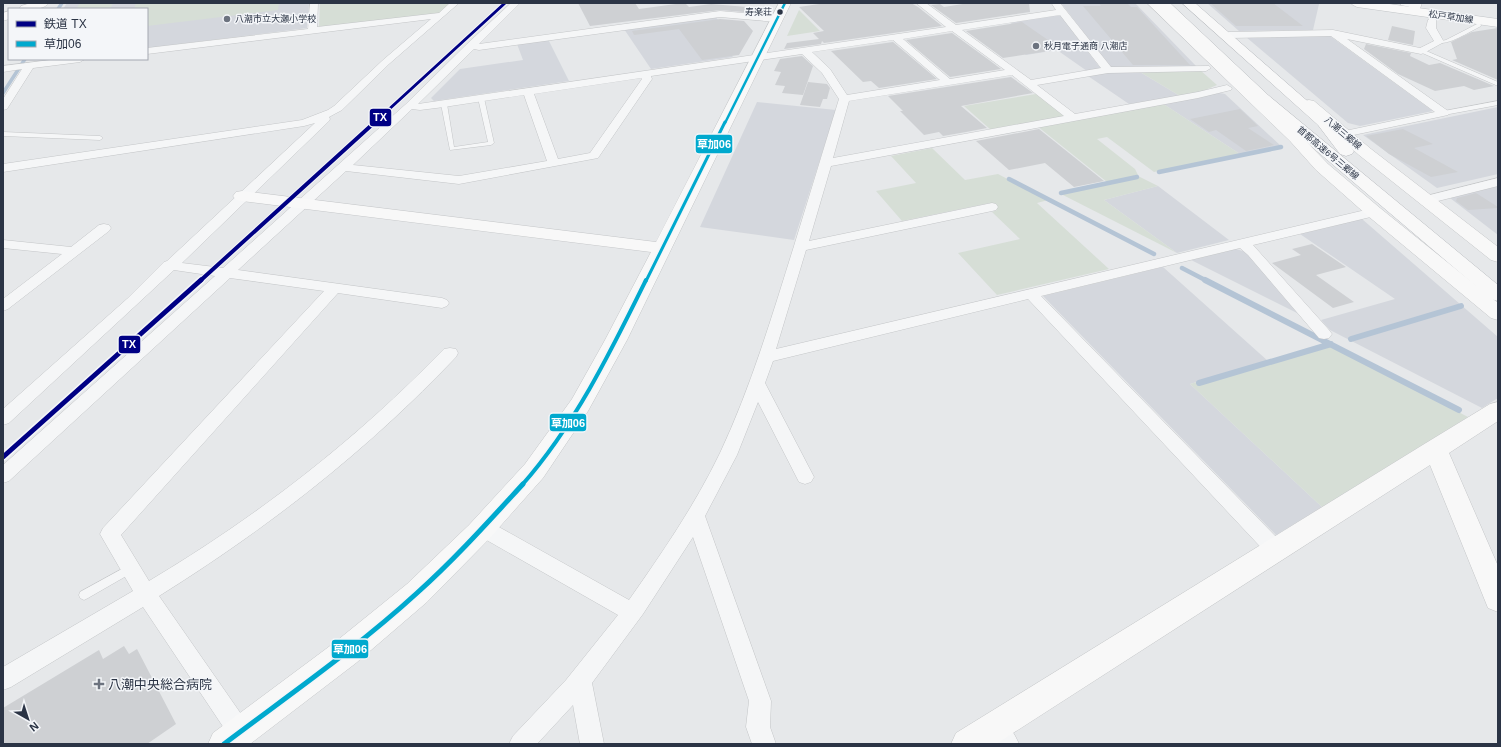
<svg xmlns="http://www.w3.org/2000/svg" width="1501" height="747" font-family="Helvetica,'Noto Sans JP',sans-serif">
<rect width="100%" height="100%" fill="#e6e8ea"/>
<path fill="#d4d7dd" d="M67 3H309L307 28 147 48V9H63Z
M1061 3H1135L1196 66 1111 68Z
M1207 3H1311L1319 4 1313 30 1239 31Z
M1055 15 1061 16 1101 69 1087 71 1057 50 1026 55 1010 43 1035 39 1009 22Z
M715 16 722 25 709 27 733 57 651 69 624 29Z
M1330 36 1433 111 1360 126 1348 123 1246 37Z
M548 39 569 81 434 101 431 98 460 69 523 60 517 44Z
M1111 72H1140L1180 96 1129 104 1088 76Z
M1220 93 1225 94 1281 146 1240 154 1162 103Z
M757 102 836 110 794 240 700 227Z
M1498 107V174L1437 188 1363 135Z
M1158 186 1229 240 1177 253 1104 200Z
M1498 186V235L1450 198Z
M1362 219 1498 337V398L1482 408 1330 330 1321 320 1395 299 1300 234Z
M1236 249 1246 252 1299 314 1191 260Z
M1163 267 1268 361 1190 384 1322 507 1276 535 1043 296Z"/>
<path fill="#d6ded6" d="M80 3H113L110 9H76Z
M136 3H279L278 10 147 26V9H134Z
M320 3H450L439 13 433 14 322 28 319 27Z
M799 10 820 31 787 36Z
M1200 70 1217 85 1203 91 1180 96 1140 72Z
M1036 94 1066 116 991 130 964 106Z
M1162 103 1240 154 1154 172 1107 137 1097 139 1135 169 1138 175 1107 182 1037 126Z
M932 148 965 180 998 174 1048 200 1037 203 1109 269 997 295 958 253 1020 239 992 212 997 210 990 203 902 221 876 191 916 183 891 156Z
M1140 177 1158 186 1104 200 1177 253 1061 194Z
M1327 344 1468 417 1322 507 1190 384Z"/>
<g fill="none" stroke-linecap="round" stroke-linejoin="round">
<path stroke="#b4c4d5" stroke-width="3.5" d="M58 9 62 3
M3 93 25 59"/>
<path stroke="#b4c4d5" stroke-width="4.5" d="M1159 172 1281 147
M1009 179 1154 254
M1061 193 1137 177
M1182 268 1207 281"/>
<path stroke="#b4c4d5" stroke-width="6" d="M1205 280 1459 410
M1351 339 1461 306
M1199 383 1331 344"/>
</g>
<path fill="#ced0d3" d="M578 3H635L639 9 683 3H685L689 7 711 4 747 7 744 12 720 10 590 26Z
M826 3H911L918 7 942 26 824 43 822 41 821 44 784 49 787 43 819 39 813 33 824 31 799 7Z
M969 3H1029L1030 12 956 23 931 5 940 4 944 7Z
M1099 3H1127L1131 7H1137L1190 65H1133L1083 6H1101Z
M1210 3H1273L1303 26H1236Z
M720 19 744 21 753 31 739 55 702 60 679 29 634 35 632 31Z
M1022 22 1061 49 1003 58 966 31Z
M1392 26 1415 31 1413 45 1388 40Z
M1498 28V80L1452 60 1457 59 1451 42 1472 32Z
M952 33 989 60 1001 69 950 77 906 40Z
M893 42 937 79 879 88 871 81 863 82 831 51Z
M1366 44 1411 53 1410 56 1429 65 1440 63 1494 86 1474 90 1464 86 1435 91 1398 74 1364 49Z
M802 56 813 66 803 95 782 93 785 86 775 85 781 72 774 71 780 59Z
M1011 77 1033 93 961 106 987 128 966 132 943 136 939 132 924 135 900 111H903L888 96Z
M808 82 827 84 830 88 827 99H823L820 107 800 105Z
M1240 109 1258 126 1248 128 1274 145 1246 151 1216 130 1209 132 1190 119Z
M1039 129 1104 181 1074 187 1045 163 1009 170 976 141Z
M1403 129 1433 144 1414 148 1458 172 1431 177 1389 154 1366 136Z
M1476 193 1498 207V208L1468 210 1456 201 1457 198Z
M1312 244 1346 267 1316 275 1354 302 1333 308 1272 263 1301 255 1292 249Z
M124 646 129 654 137 649 176 724 147 744H3V708L99 650 103 659Z"/>
<g fill="none" stroke-linecap="round" stroke-linejoin="round">
<g stroke="#c4c6c8" stroke-width="1">
<path id="lane" d="M1475 19H1479L1481 26C1471 31 1446 47 1437 42L1446 40 1477 24Z
M1420 50H1424L1498 82V86L1420 52Z
M481 96 484 98 494 143 491 145 450 150 441 104 444 102 447 104 454 147 488 142 478 98Z
M1498 101V105L1444 115 1441 113 1444 111Z
M3 132 100 136 103 138 100 140 3 136Z
M131 564 135 565 136 568 135 571 88 598 84 600 80 598 79 595 80 592Z"/>
</g>
<g stroke="#c4c6c8" stroke-width="1">
<path id="street" d="M310 3H318L317 27 439 13 450 3H459L389 64 342 110 329 117 330 119 329 121 182 263 223 268 406 104 467 44 511 3H520L479 44 720 11 777 16 781 19 777 22 720 17 479 50 474 49 418 104 946 27 916 3H926L956 25 1056 10 1052 4 1060 3 1111 67 1209 66 1211 68 1206 71 1108 73 1037 85 1075 114 1198 92 1227 85 1232 88 1231 90 1198 98 831 166 809 241 992 203 996 204 998 207 996 210 992 211 806 250 776 349 1374 208 1379 209 1380 212 1379 215 1253 245 1329 330 1332 334 1329 338 1324 339 1319 338 1248 255 1240 248 1041 296 1283 544 1286 550 1283 556 1276 558 1269 556 1028 299 773 361 765 383 814 477 811 482 805 484 799 482 758 402 737 455 705 516 771 701 770 727 776 744H752L746 727 749 701 693 537 643 614 592 683 604 744H580L573 705 537 744H509L513 736 566 680 618 615 476 534 473 528 476 522 483 520 490 522 629 600C662 553 695 505 720 453 751 387 772 316 794 246 809 197 824 148 839 99L822 73 802 54 651 76 652 79 598 158 459 184 346 171 238 270 442 298 447 300 449 303 447 306 442 308 338 293 121 535 149 581C258 516 356 440 444 349L450 348 456 349 458 353 456 357C368 450 268 528 159 596L248 724 252 732 248 740 240 744 232 740 143 607 11 687 3 690V667L133 591 100 534 103 528 324 291 230 278 9 481 3 483V465L215 276 174 270 9 423 3 425V409L128 298 164 262 167 261 315 123 304 126 3 172V164L302 120 328 110 334 106 383 60 431 19 147 54V48L308 29ZM1060 15 1101 68 1031 80 962 30ZM952 31 1005 70 950 79 903 39ZM893 40 940 80 847 95 830 69 812 52ZM1012 75 1064 116 833 158 849 101ZM641 78 642 79 590 153 558 159 534 94ZM524 95 547 161 459 176 353 165 412 109 420 110 444 107Z
M1400 3H1416L1418 5 1414 8 1401 5Z
M1432 17 1436 20V28L1444 42 1424 53 1421 54 1347 39 1448 111 1449 113 1448 115 1344 137 1338 134 1340 132 1435 112 1331 36 1229 38 1224 35 1229 32 1333 30 1420 48 1434 41 1426 28 1428 20Z
M58 59H85L80 62 33 68 7 109 3 110V99L22 69 3 72V66Z
M1498 178V186L1426 204 1422 203 1420 200 1422 197Z
M104 224 109 225 111 228 109 231 8 309 3 311V299L62 254 3 248V240L71 247 99 225Z
M994 715C1006 720 1014 732 1019 744H992L986 735 982 727 986 719Z"/>
</g>
<g stroke="#c4c6c8" stroke-width="1">
<path id="secondary" d="M31 3H49C42 11 29 9 19 9L21 6Z
M779 3H791L627 340 588 411 543 478 487 541 427 602 356 663 250 744H208L213 733 334 643 407 584 469 525 525 464 572 399 605 340 651 252 242 201 236 200 233 196 236 192 242 191 656 242Z
M1147 3H1160L1222 59 1300 135 1328 164 1380 208 1498 303V320L1491 318 1368 216 1316 170 1290 141Z
M1410 3H1422L1418 14H1410L1408 11Z
M9 11V19L3 21V13Z
M1309 100 1314 101 1371 149 1498 247V262L1491 260 1359 155 1304 107 1302 104 1304 101Z
M1498 402V421L1449 453 1498 566V612L1488 608 1430 465 996 744H951L956 733 1426 443 1490 404Z"/>
</g>
<g stroke="#c2c5c8" stroke-width="1">
<path id="primary" d="M1351 3H1382L1498 19V27L1357 7 1353 5Z"/>
</g>
<g stroke="#b8bbbf" stroke-width="1">
<path id="highway" d="M1157 3H1170L1268 95 1498 285V301L1491 299 1258 101Z
M1182 3H1195L1328 119 1354 151 1352 154 1346 156 1340 154 1318 125Z"/>
</g>
<use href="#lane" fill="#f5f6f7" fill-rule="evenodd"/>
<use href="#street" fill="#f5f6f7" fill-rule="evenodd"/>
<use href="#secondary" fill="#f8f8f8" fill-rule="evenodd"/>
<use href="#primary" fill="#f8f8f8" fill-rule="evenodd"/>
<use href="#highway" fill="#f8f8f8" fill-rule="evenodd"/>
<g stroke="#f4f6f9" stroke-width="4.5">
<path id="bus-1-far3" d="M725 123 785 3"/>
</g>
<g stroke="#f4f6f9" stroke-width="5.5">
<path id="bus-1-far2" d="M646 281 725 122"/>
</g>
<g stroke="#f4f6f9" stroke-width="7">
<path id="bus-1-far1" d="M522 485C575 425 611 351 646 280"/>
</g>
<g stroke="#f4f6f9" stroke-width="8">
<path id="bus-1" d="M224 744C289 695 357 648 417 593 455 559 489 521 523 484"/>
</g>
<use href="#bus-1-far3" stroke="#00a9ce" stroke-width="2.5"/>
<use href="#bus-1-far2" stroke="#00a9ce" stroke-width="3"/>
<use href="#bus-1-far1" stroke="#00a9ce" stroke-width="4"/>
<use href="#bus-1" stroke="#00a9ce" stroke-width="5"/>
<g stroke="#f4f6f9" stroke-width="5">
<path id="rail-1-far2" d="M374 123 505 3"/>
</g>
<g stroke="#f4f6f9" stroke-width="6">
<path id="rail-1-far1" d="M200 281 375 122"/>
</g>
<g stroke="#f4f6f9" stroke-width="8">
<path id="rail-1" d="M3 457 201 280"/>
</g>
<use href="#rail-1-far2" stroke="#000084" stroke-width="3"/>
<use href="#rail-1-far1" stroke="#000084" stroke-width="4"/>
<use href="#rail-1" stroke="#000084" stroke-width="5"/>
</g>
<circle fill="#2b3445" stroke="#f4f6f9" stroke-width="1.5" cx="780" cy="12" r="3.5"/>
<g fill="#6c737f" stroke="#f4f6f9" stroke-width="1.5">
<circle cx="227" cy="19" r="4"/>
<circle cx="1036" cy="46" r="4"/>
<path d="M97 678h4v4h4v4h-4v4h-4v-4h-4v-4h4z"/>
</g>
<g text-anchor="middle" stroke-width="3" stroke-linejoin="round" paint-order="stroke">
<g font-size="9" fill="#2b3445" stroke="#f4f6f9" text-anchor="end">
<text x="772" y="15">寿楽荘</text>
</g>
<g font-size="9" fill="#2b3445" stroke="#f4f6f9">
<text transform="translate(1451 17) rotate(8)" y="3">松戸草加線</text>
<text transform="translate(1343 133) rotate(40)" y="3">八潮三郷線</text>
<text transform="translate(1328 153) rotate(40)" y="3">首都高速6号三郷線</text>
</g>
<g font-size="9" fill="#2b3445" stroke="#f4f6f9" text-anchor="start">
<text x="235" y="22">八潮市立大瀬小学校</text>
<text x="1044" y="49">秋月電子通商 八潮店</text>
</g>
<g font-size="13" fill="#2b3445" stroke="#f4f6f9" text-anchor="start">
<text x="108" y="689">八潮中央総合病院</text>
</g>
</g>
<g stroke="#f4f6f9" stroke-width="1.5">
<rect x="369" y="108" width="23" height="19" rx="4" fill="#000084"/>
<rect x="695" y="134" width="38" height="20" rx="4" fill="#00a9ce"/>
<rect x="118" y="335" width="23" height="19" rx="4" fill="#000084"/>
<rect x="549" y="413" width="38" height="19" rx="4" fill="#00a9ce"/>
<rect x="331" y="639" width="38" height="20" rx="4" fill="#00a9ce"/>
</g>
<g font-size="11" text-anchor="middle" font-weight="bold" fill="#fff">
<text x="380" y="121">TX</text>
<text x="714" y="148">草加06</text>
<text x="129" y="348">TX</text>
<text x="568" y="427">草加06</text>
<text x="350" y="653">草加06</text>
</g>
<rect width="1501" height="747" fill="none" stroke="#2b3445" stroke-width="8"/>
<rect x="8" y="8" width="140" height="52" fill="#f4f6f9" stroke="#a4a8b1"/>
<rect x="16" y="21" width="20" height="6" fill="#000084" stroke="#a4a8b1"/>
<text x="44" y="28" font-size="12" fill="#2b3445">鉄道 TX</text>
<rect x="16" y="41" width="20" height="6" fill="#00a9ce" stroke="#a4a8b1"/>
<text x="44" y="48" font-size="12" fill="#2b3445">草加06</text>
<g transform="translate(28 719) rotate(141)" stroke="#f4f6f9" stroke-width="3" paint-order="stroke">
<path d="M0-3L7 15L0 10L-7 15Z" fill="#2b3445"/>
<text y="-6" font-size="11" font-weight="bold" text-anchor="middle" fill="#2b3445">N</text>
</g>
</svg>
